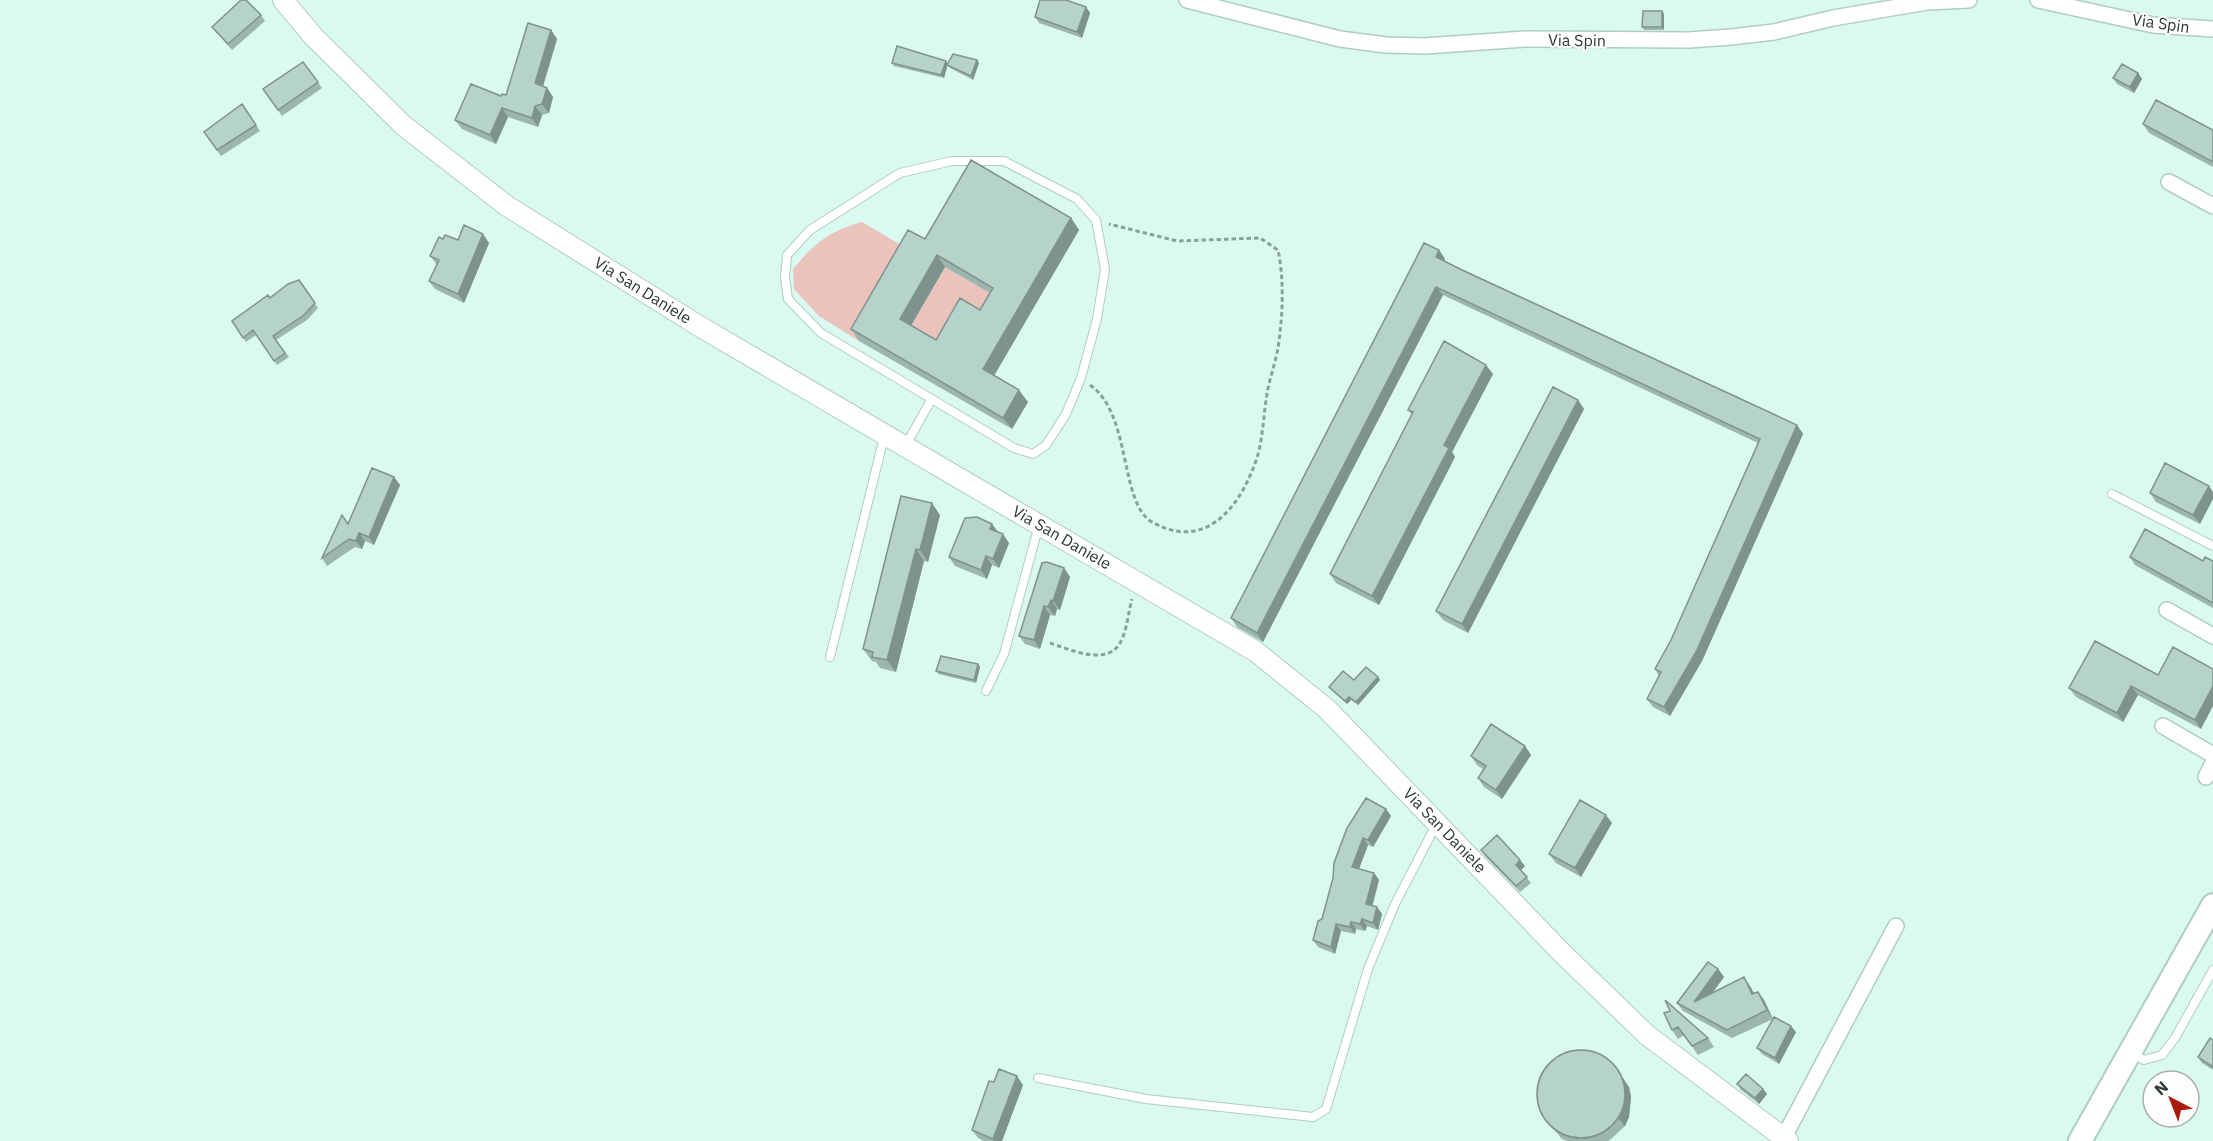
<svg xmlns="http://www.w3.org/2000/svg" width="2213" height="1141" font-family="'IBM Plex Sans',sans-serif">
<rect width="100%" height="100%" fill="#daf9f1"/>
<path fill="#e9c3bc" d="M862 222 911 251 859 341 819 316 794 289 793 269C815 243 829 231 862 222Z
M945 267 1001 299 951 356 908 331Z"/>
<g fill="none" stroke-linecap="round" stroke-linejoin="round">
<g stroke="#afcdc5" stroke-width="10">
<path id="service" d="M952 161H1004L1077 199 1096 220 1105 269 1097 319 1081 378 1066 414 1046 445 1033 454 1014 448 821 333 788 299 785 278 787 255 810 230 900 173Z
M906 445 931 400
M2112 494 2213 546
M830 657 884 437
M986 691 1004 654 1039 525
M2133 1054 2144 1060 2162 1055 2175 1038 2213 970
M1038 1078 1146 1099 1313 1117 1326 1109 1368 969 1395 904 1437 823"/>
</g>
<g stroke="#afcdc5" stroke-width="18">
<path id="minor" d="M1187 0 1340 39 1386 45 1425 46 1525 39 1689 40 1731 37 1774 32 1833 18 1927 2 1969 0
M2038 0 2153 25 2213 29
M2169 182 2213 206
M2167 610 2213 636
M2163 726 2213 755
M2206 777 2213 763
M1784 1137 1896 926"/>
</g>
<g stroke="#afcdc5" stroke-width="22">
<path id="tertiary" d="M283 0 313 36 404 126 507 206 699 326 1255 651 1327 709 1562 953 1647 1035 1788 1141"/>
</g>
<g stroke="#afcdc5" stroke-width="26">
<path id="secondary" d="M2080 1141 2213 905"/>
</g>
<path stroke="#8aa09b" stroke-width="3" stroke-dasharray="4.5 3" stroke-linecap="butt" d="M1090 385C1132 414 1119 503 1152 522 1203 551 1237 511 1254 466 1263 445 1263 417 1267 394 1270 376 1277 359 1279 341 1283 312 1284 278 1278 250L1260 238 1177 241 1109 224
M1050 643C1068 649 1104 665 1118 646 1127 634 1128 613 1132 599"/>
<use href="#service" stroke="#fff" stroke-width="8"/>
<use href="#minor" stroke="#fff" stroke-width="15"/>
<use href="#tertiary" stroke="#fff" stroke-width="20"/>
<use href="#secondary" stroke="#fff" stroke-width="22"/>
</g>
<path fill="#9cb5af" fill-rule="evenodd" d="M1086 7 1090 13 1082 38 1039 23 1035 17Z
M1662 11 1664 14V30H1644L1642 27Z
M261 15 265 21 232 50 212 27Z
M551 30 557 39 543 87 547 88 553 97 549 113 542 115 538 127 508 117 496 144 462 129 455 120 501 96 506 95Z
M977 60 979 63 973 80 950 68 947 65 944 78 894 66 892 63 946 61 948 64Z
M303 62 322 88 282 116 263 89Z
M2138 73 2142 79 2134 93 2117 84 2113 78Z
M242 104 260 131 221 156 204 132Z
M2143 124 2213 130V167L2149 133Z
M1071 218 1079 230 994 375 1028 402 1012 429 859 341 851 329 925 239ZM945 267 990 293 980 310 936 340 911 325Z
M443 239 489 243 464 303 435 289 429 281 437 265 430 256Z
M1439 250 1445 259 1444 261 1797 425 1803 434 1702 661 1670 716 1653 707 1647 699 1659 676 1655 669 1671 640 1758 443 1443 295 1263 642 1237 627 1231 618Z
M299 280 318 308 307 320 276 340 289 357 277 365 256 335 246 342 232 321Z
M1493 374 1452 452 1455 457 1379 605 1336 583 1330 574 1412 415 1408 410Z
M1578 400 1584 409 1468 633 1443 620 1436 611Z
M2165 463 2200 524 2156 502 2150 493Z
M394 477 400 485 374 545 365 541 362 549 355 547 327 566 322 558 348 524Z
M901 496 940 515 928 562 924 561 896 672 880 668 876 662 872 661 863 649Z
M998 533 1009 543 999 568 992 565 987 579 955 566 949 557Z
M2130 557 2213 561V608L2135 565Z
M1064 568 1070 577 1060 610 1057 609 1055 616 1050 615 1040 649 1025 644 1019 636Z
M2173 647 2201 729 2138 695 2123 722 2076 697 2069 688 2158 675Z
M978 664 980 667 976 683 938 674 936 671Z
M1378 677 1380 680 1358 705 1351 700 1347 704 1331 690 1329 687 1354 680Z
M1525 746 1531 755 1502 799 1484 787 1478 778 1483 769 1477 765 1471 756Z
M1386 809 1391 816 1373 847 1368 845 1359 869 1374 873 1379 880 1372 906 1377 907 1382 914 1378 930 1367 926 1365 931 1356 929 1355 934 1341 931 1335 954 1318 947 1313 940 1322 919 1333 878Z
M1612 823 1581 877 1556 863 1549 854Z
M1481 850 1525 866 1521 870 1531 883 1520 892 1485 856Z
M1718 969 1724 977 1712 993 1750 986 1754 993 1758 992 1764 1000 1773 1019 1732 1038 1683 1011 1677 1003Z
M1664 1013 1708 1038 1714 1047 1698 1055 1684 1035 1678 1039 1672 1030Z
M1796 1032 1779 1064 1762 1054 1757 1048Z
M2213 1040V1070L2202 1063 2198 1057Z
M1737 1084 1763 1089 1767 1094 1759 1104 1741 1090Z
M1023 1085 1002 1141H984L978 1138 972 1130Z
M1629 1087 1631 1097 1629 1117 1625 1126 1610 1140 1608 1141H1567L1562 1139 1541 1114Z"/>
<path fill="#7f938e" d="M1086 7 1090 13 1082 38 1077 32Z
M1662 11 1664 14V30L1662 27Z
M551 30 557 39 541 92 535 83Z
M977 60 979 63 973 80 971 76Z
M946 61 948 64 944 78 941 75Z
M2138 73 2142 79 2134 93 2130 87Z
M547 88 553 97 549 113 542 104Z
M535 106 542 115 538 127 532 118Z
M502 108 508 117 496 144 490 135Z
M1071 218 1079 230 991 381 983 369Z
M483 234 489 243 464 303 458 294Z
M1439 250 1445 259 1442 265 1436 257Z
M937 255 945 267 908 331 900 319Z
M1436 287 1443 295 1263 642 1257 633Z
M1486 365 1493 374 1452 452 1455 457 1379 605 1372 596 1444 445Z
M1019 390 1028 402 1012 429 1003 418Z
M1578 400 1584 409 1468 633 1462 624Z
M1797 425 1803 434 1702 661 1670 716 1664 707Z
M394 477 400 485 374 545 369 537Z
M2209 486 2213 492V499L2200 524 2193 515Z
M932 503 940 515 928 562 920 550Z
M992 524 999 533 990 529Z
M359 533 365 541 362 549 356 541Z
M1003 534 1009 543 999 568 993 559Z
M916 549 924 561 896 672 887 660Z
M986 556 992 565 987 579 981 570Z
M1064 568 1070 577 1060 610 1053 601Z
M1051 600 1057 609 1055 616 1048 607Z
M1044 606 1050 615 1040 649 1034 640Z
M978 664 980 667 976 683 974 680Z
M1378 677 1380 680 1358 705 1356 702Z
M2131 686 2138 695 2123 722 2117 713Z
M2213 686V706L2201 729 2195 720Z
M1349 697 1351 700 1347 704 1345 701Z
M1525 746 1531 755 1502 799 1496 790Z
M1386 809 1391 816 1373 847 1368 840Z
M1606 815 1612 823 1581 877 1575 868Z
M1363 838 1368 845 1357 874 1352 867Z
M1520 860 1525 866 1520 871 1516 865Z
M1374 873 1379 880 1371 911 1366 904Z
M1377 907 1382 914 1378 930 1373 923Z
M1362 919 1367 926 1365 931 1360 924Z
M1351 922 1356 929 1355 934 1350 927Z
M1336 924 1341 931 1335 954 1331 947Z
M1718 969 1724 977 1700 1010 1694 1002Z
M1744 977 1750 986 1758 1002 1752 994Z
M1758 992 1764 1000 1773 1019 1767 1010Z
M1791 1026 1796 1032 1779 1064 1775 1058Z
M1017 1076 1023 1085 1002 1141H995L993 1139Z
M1623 1078 1629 1087 1631 1097 1629 1117 1625 1126 1618 1118Z
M1763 1089 1767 1094 1759 1104 1755 1098Z"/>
<path fill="#b5d2cb" stroke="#7f938e" stroke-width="1.5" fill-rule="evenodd" d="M241 0H246L261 15 228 44 212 27Z
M1040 0H1066L1086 7 1077 32 1035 17Z
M1643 11H1662V27H1642Z
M528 23 551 30 535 83 547 88 542 104 535 106 532 118 502 108 490 135 455 120 471 84 501 96 502 94 506 95Z
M897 46 946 61 941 75 892 63Z
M953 54 977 60 971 76 947 65Z
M303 62 318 82 278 110 263 89Z
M2122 64 2138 73 2130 87 2113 78Z
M2156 100 2213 130V162L2143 124Z
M242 104 256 125 217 150 204 132Z
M971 160 1071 218 983 369 1019 390 1003 418 851 329 908 230 925 239ZM937 255 993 288 980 310 960 298 936 340 900 319Z
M464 225 483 234 458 294 429 281 439 260 430 256 439 237 443 239 445 235 458 240Z
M1424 243 1439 250 1436 257 1462 270 1797 425 1696 652 1664 707 1647 699 1661 672 1655 669 1671 640 1760 439 1436 287 1257 633 1231 618Z
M299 280 315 303 304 315 273 336 285 353 274 361 253 330 243 338 232 321 268 295 270 298 288 284Z
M1444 341 1486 365 1444 445 1449 448 1372 596 1330 574 1413 412 1408 410Z
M1553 387 1578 400 1462 624 1436 611Z
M2165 463 2209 486 2193 515 2150 493Z
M372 468 394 477 369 537 359 533 356 541 349 539 322 558 342 515 348 524Z
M901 496 932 503 920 550 916 549 887 660 872 657 873 652 863 649Z
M977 517 992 524 990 529 1003 534 993 559 986 556 981 570 949 557 965 518Z
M2145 529 2203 561 2205 557 2213 561V603L2130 557Z
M1047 562 1064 568 1053 601 1051 600 1048 607 1044 606 1034 640 1019 636 1042 563Z
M2095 641 2158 675 2173 647 2213 669V686L2195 720 2131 686 2117 713 2069 688Z
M941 656 978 664 974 680 936 671Z
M1366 667 1378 677 1356 702 1349 697 1345 701 1329 687 1343 671 1354 680Z
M1491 724 1525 746 1496 790 1478 778 1486 766 1471 756Z
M1366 798 1386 809 1368 840 1363 838 1352 867 1374 873 1366 904 1377 907 1373 923 1362 919 1360 924 1351 922 1350 927 1336 924 1331 947 1313 940 1318 921 1322 919 1333 878 1334 863 1347 828Z
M1580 800 1606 815 1575 868 1549 854Z
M1497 835 1520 860 1516 865 1527 877 1516 886 1481 850Z
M1708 962 1718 969 1694 1002 1744 977 1752 994 1758 992 1767 1010 1727 1030 1677 1003Z
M1665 1000 1708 1038 1692 1046 1678 1027 1672 1030 1664 1013 1670 1011Z
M1774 1017 1791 1026 1775 1058 1757 1048Z
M2210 1038 2213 1040V1067L2198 1057Z
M1537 1094a44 44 0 1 1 88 0a44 44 0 1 1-88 0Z
M999 1069 1017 1076 993 1139 972 1130 989 1081 994 1082Z
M1746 1074 1763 1089 1755 1098 1737 1084Z"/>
<g text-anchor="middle" stroke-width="4.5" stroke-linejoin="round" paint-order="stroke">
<g font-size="16" fill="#2d3936" stroke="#fefefe">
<text transform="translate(2161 23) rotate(8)" y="6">Via Spin</text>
<text transform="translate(1577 40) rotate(1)" y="6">Via Spin</text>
<text transform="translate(643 290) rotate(32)" y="6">Via San Daniele</text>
<text transform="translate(1062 537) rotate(30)" y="6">Via San Daniele</text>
<text transform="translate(1445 830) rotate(46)" y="6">Via San Daniele</text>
</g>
</g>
<g transform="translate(2171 1099) rotate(318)"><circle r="28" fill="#fefefe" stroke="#aaafae" stroke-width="1.5"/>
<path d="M0-4.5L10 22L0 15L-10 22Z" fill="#ab1b0d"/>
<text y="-9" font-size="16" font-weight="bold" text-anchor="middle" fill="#2d3936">N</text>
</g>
</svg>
